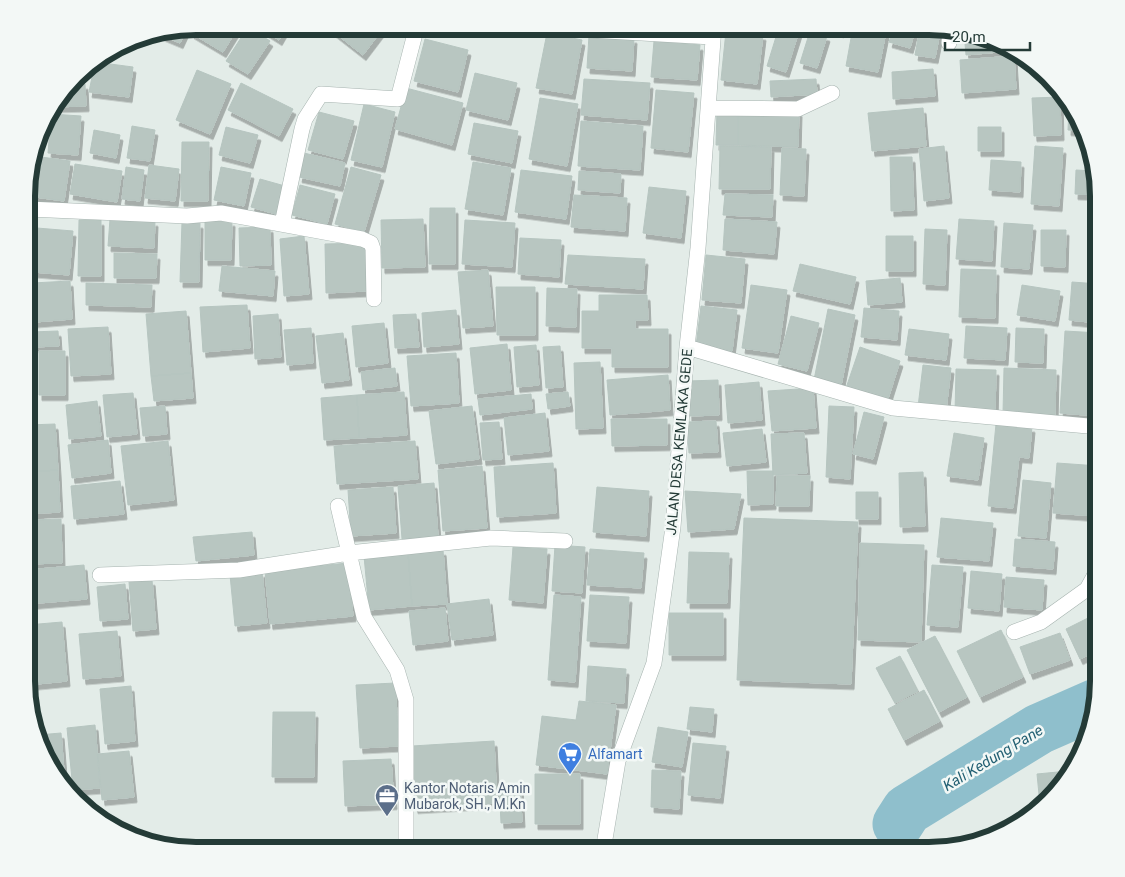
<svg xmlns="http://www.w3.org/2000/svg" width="1125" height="877" font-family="Roboto,sans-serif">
<defs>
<filter id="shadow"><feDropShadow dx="3" dy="5.5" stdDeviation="0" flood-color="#0004"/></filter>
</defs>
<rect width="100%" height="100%" fill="#e3ece8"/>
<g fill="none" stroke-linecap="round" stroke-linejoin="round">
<path stroke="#8fbfcc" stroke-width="51" d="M898 824 907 810 1039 729 1096 704"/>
</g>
<path fill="#b8c6c1" stroke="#b6c5c0" filter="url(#shadow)" d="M196 26H239L223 52 191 33Z
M257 26H287L279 40Z
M326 26H385L363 55Z
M248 27 270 41 248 74 226 61Z
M779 27 800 28 786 72 767 66Z
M820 27H842L841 32Z
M853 27H887L878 72 846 66Z
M894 27H916L910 48 889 42Z
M920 27H941L935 58 915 55Z
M187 28 180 43 156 33Z
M726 31 763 35 757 84 721 80Z
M810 31 827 36 817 68 800 63Z
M964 32 993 39 1010 51 966 55Z
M547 33 582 40 572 94 536 88Z
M589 35 634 38 632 71 587 68Z
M425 39 468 50 458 92 414 81Z
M654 41 700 45 697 80 651 77Z
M1014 56 1016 89 962 93 960 60Z
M95 62 133 67 129 97 89 92Z
M933 69 935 96 893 99 892 72Z
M197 70 231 84 210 134 176 120Z
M475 73 517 83 508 120 466 110Z
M584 79 650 83 647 120 581 115Z
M816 79 817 94 771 97 770 81Z
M241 83 293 109 279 136 228 110Z
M71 84H85L86 106 52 107Z
M406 88 463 103 452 145 395 129Z
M656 90 694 93 688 152 651 148Z
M1060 97 1061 135 1034 136 1032 98Z
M540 98 578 104 567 166 529 159Z
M364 104 395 112 382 167 351 160Z
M923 108 926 146 872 151 868 113Z
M1069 108 1086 131 1068 130Z
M717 109 738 110V145H716Z
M738 110 799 111 798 147 738 145Z
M319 112 354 121 343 159 308 150Z
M51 114 81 116 78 155 48 153Z
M581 121 643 126 640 170 578 166Z
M474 123 518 131 512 163 468 154Z
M132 126 155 130 150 161 127 158Z
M226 127 258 135 250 163 219 155Z
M978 127H1001V151H978Z
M94 130 120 135 116 158 90 153Z
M182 142H209L208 201H181Z
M720 146 771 147 770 189H719Z
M944 146 949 198 924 201 919 149Z
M1035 146 1063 148 1059 206 1031 204Z
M782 148 806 149 804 196 780 195Z
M304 153 345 163 340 186 299 177Z
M34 156 70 161 64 201 28 196V174Z
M890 157H912L914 210 891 211Z
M991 160 1021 162 1020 192 989 190Z
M473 162 511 168 503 215 465 209Z
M75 164 122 171 117 202 70 194Z
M149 165 179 169 175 201 145 198Z
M126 167 144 170 140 201 122 199Z
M221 167 251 173 244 206 214 200Z
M351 167 381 175 364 232 335 224Z
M521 170 572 176 566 219 515 212Z
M1076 170 1094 171 1099 195 1075 194Z
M579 171 621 174 620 193 578 190Z
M260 179 285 186 276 214 251 207Z
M300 185 335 194 327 224 292 215Z
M649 187 686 191 681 238 643 233Z
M725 194 773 195 772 217 723 215Z
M574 195 627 198 625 231 571 227Z
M430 208H455V264H429Z
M110 219 155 221 154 248 108 246Z
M423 219 425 267 382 268 381 220Z
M725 219 777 222 774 254 723 250Z
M959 219 994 221 992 261 956 259Z
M79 220H101V276H78Z
M205 220 232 221 231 260H205Z
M465 220 515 223 512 267 462 264Z
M182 222 200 223 199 282H180Z
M1004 223 1033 225 1029 269 1001 267Z
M270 227 271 265 240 266 239 228Z
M37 228 73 231 69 275 33 272Z
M925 229 947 230 945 285 923 284Z
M1041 230H1066L1065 267 1041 266Z
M304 236 309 294 284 296 280 239Z
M886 236H913V271H886Z
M520 238 561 240 559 277 518 274Z
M365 243 366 291 326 293 325 244Z
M114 253 157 254 156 278H114Z
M568 255 645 259 643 289 565 284Z
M706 255 745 259 741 303 702 300Z
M800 264 856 277 850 304 793 291Z
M222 266 275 271 273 296 219 291Z
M961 269 996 270 995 318 959 317Z
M488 270 493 326 463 328 458 272Z
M900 278 902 302 868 305 866 281Z
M70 281 72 319 35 322 32 283Z
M1072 282 1099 284V323L1069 320Z
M86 283 152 285 151 307 86 305Z
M751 285 787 290 778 353 742 348Z
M1022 285 1060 291 1055 321 1017 315Z
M496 287H535V335H497Z
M547 288 577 289 576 327 546 326Z
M599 295H647L648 320H635V329H668V367H612V348H582V311H599Z
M247 305 250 348 203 352 200 307Z
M701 306 737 310 732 351 696 346Z
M864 308 899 311 897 340 861 337Z
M828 309 855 315 841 386 814 380Z
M456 310 459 344 424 347 422 313Z
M186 311 191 373 151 376 146 314Z
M278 314 281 357 255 359 253 316Z
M416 314 419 347 395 348 393 315Z
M791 316 819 323 807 371 778 364Z
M384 323 388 363 356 367 352 326Z
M966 326 1007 328 1005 360 964 358Z
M108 327 111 374 71 376 68 329Z
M311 328 313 363 287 365 284 330Z
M1016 328 1044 329 1043 363 1015 362Z
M909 329 949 334 946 360 905 355Z
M58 331 59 346 32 347 31 332Z
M1065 331 1099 333 1098 416 1060 413Z
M343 333 349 380 322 383 316 336Z
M507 344 511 390 475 394 470 348Z
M536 345 539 385 517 387 514 347Z
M560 346 563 387 546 388 543 347Z
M860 347 900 361 887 402 846 388Z
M39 351H65V395H39Z
M27 352H32L31 385H27Z
M456 353 459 403 411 406 407 356Z
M600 362 603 428 576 429 574 363Z
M923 365 951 368 946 410 918 407Z
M395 368 397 386 363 390 361 372Z
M1004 368 1056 370 1055 415 1003 413Z
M956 369 996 370 995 414 955 413Z
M191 373 193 398 154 401 151 376Z
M668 375 670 410 610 415 607 380Z
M718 380 719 415 689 416 688 381Z
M759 382 762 420 728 423 725 385Z
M813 388 816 428 772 431 768 391Z
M404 392 407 435 359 438 357 395Z
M568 392 570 406 548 409 546 394Z
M133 393 137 434 107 437 103 395Z
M531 394 532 409 480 415 478 399Z
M357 395 359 438 324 440 321 398Z
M97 401 101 436 69 439 66 405Z
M165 406 167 434 143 436 140 408Z
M472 406 479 459 436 464 429 411Z
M829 406 854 407 850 479 826 477Z
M864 412 884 417 873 459 853 454Z
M545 413 549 451 508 455 504 418Z
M611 419H667V445L612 446Z
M716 421 718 452 689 453 687 422Z
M499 422 502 459 483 460 480 423Z
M55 424 58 470 27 472V425Z
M996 424 1032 427 1029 458 1019 457 1013 508 988 506Z
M762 429 766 462 727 466 723 433Z
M804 433 807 473 773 475 771 434Z
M954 433 984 438 978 480 947 476Z
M108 440 111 473 72 478 68 445Z
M168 441 174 500 128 505 121 446Z
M415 441 418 479 337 484 334 446Z
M553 463 556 513 497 517 494 467Z
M1057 463 1099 466 1095 516 1053 513Z
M482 466 487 528 443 531 438 470Z
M58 470 60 512 27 514V472Z
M747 471H773V504L748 505Z
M923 472 925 526 900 527 899 473Z
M777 476H810L809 506H776Z
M1023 480 1051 483 1046 538 1018 536Z
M120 481 124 514 74 519 71 486Z
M434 483 438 536 402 539 398 486Z
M393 487 396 533 351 536 348 490Z
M597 487 649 491 646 536 593 532Z
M685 491 741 494 734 529 688 532Z
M856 492H878V519H856Z
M744 518 858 522 851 684 737 680Z
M941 518 993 523 989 561 937 557Z
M61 519 62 563 27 564V520Z
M252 532 254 555 196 561 193 537Z
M1015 539 1055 542 1053 569 1013 566Z
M860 543 924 545 921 642 858 640Z
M555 545 585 547 582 593 552 591Z
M513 547 547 549 543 603 509 600Z
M590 549 644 553 641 588 587 585Z
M443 550 447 604 412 606 408 552Z
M408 552 412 606 369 610 364 556Z
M689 552 729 553 727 603H687Z
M348 563 353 616 270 624 265 571Z
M84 565 87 599 27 604V570Z
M932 565 963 567 958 627 927 625Z
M971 571 1002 574 999 611 968 608Z
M262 572 267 623 235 626 230 575Z
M1006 577 1044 580 1042 610 1004 607Z
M152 580 156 629 133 631 129 582Z
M125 584 128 619 100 621 97 587Z
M554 595 581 597 575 682 548 680Z
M590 595 629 597 626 643 587 641Z
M489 599 493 635 452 640 447 604Z
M445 608 448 641 413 645 409 611Z
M669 613H723V655H669Z
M1098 613V650L1080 659 1066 629Z
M62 622 67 681 27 685V625Z
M1001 630 1023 677 980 697 957 651Z
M117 631 121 676 83 679 79 634Z
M1060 633 1070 660 1030 674 1020 647Z
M935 636 967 697 939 712 907 650Z
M900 656 918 691 895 703 876 668Z
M588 666 626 669 624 703 586 701Z
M395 683 399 746 360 748 356 685Z
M131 686 135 741 105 744 100 689Z
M924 690 940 721 904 740 888 709Z
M579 701 616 705 607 774 536 765 542 716 576 720Z
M690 707 714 709 712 732 687 729Z
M273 712H315L314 777H272Z
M95 725 100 788 73 790 67 728Z
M658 727 688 732 682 767 652 762Z
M61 733 65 784 44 756 38 735Z
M494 741 497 803 415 808 412 746Z
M693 743 726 746 720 798 688 795Z
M129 751 134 797 102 800 98 754Z
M391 759 394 804 345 806 343 761Z
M652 770 681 771 679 809 651 807Z
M1068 771 1056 793 1040 805 1037 774Z
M535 774H580V824H535Z
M520 784 522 822 501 823 499 785Z"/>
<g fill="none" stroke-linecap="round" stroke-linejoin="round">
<g stroke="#a6b3af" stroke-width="16">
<path id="minor" d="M519 26 712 37
M949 43 950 29
M708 108 798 109 832 93
M28 209 187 216 221 213 362 239 371 243 373 249 374 299
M282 224 302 129 305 119 321 94 398 99 417 26
M687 347 893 408 1099 427
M338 506 364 617 397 670 406 700V851
M100 575 239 570 349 553 491 538 565 541
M1014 632 1041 622 1087 589 1098 569
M603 851 618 761 654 663 673 527 687 347 698 248 714 26"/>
</g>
<use href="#minor" stroke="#fff" stroke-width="15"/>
</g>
<defs>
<g id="supermarket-pin" transform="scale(1.25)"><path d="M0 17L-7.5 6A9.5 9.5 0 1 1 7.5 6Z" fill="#3f7fe0" stroke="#f3f8f6"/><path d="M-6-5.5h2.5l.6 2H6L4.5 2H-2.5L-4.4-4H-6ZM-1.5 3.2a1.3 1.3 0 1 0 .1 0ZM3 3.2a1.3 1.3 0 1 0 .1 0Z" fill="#fff"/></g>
<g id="office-pin" transform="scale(1.25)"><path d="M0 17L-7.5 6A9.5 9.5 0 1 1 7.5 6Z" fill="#5c6f8a" stroke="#f3f8f6"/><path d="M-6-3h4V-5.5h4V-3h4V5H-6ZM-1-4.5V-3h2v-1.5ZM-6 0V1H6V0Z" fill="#fff"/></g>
</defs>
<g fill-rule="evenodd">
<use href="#supermarket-pin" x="570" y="754"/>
<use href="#office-pin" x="387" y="796"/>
</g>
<g text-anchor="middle" stroke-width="5" stroke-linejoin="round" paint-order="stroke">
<g font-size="14" fill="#243b37" stroke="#f3f8f6">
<text transform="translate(679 442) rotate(-85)" y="5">JALAN DESA KEMLAKA GEDE</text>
</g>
<g font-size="14" fill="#366cbe" stroke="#f3f8f6" text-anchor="start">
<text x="588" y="759">Alfamart</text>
</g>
<g font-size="14" fill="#4e5e75" stroke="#f3f8f6" text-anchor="start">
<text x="404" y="793">Kantor Notaris Amin<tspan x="404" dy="16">Mubarok, SH., M.Kn</tspan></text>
</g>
<g font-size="15" font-style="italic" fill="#236073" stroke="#f3f8f6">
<text transform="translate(993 758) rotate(-31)" y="5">Kali Kedung Pane</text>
</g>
</g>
<path d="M0 0H1125V877H0ZM196 35H929A161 161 0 0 1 1090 196V681A161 161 0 0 1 929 842H196A161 161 0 0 1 35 681V196A161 161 0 0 1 196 35Z" fill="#f3f8f6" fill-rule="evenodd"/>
<path fill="none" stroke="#243b37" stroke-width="6" d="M196 35H929A161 161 0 0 1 1090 196V681A161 161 0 0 1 929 842H196A161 161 0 0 1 35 681V196A161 161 0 0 1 196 35Z"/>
<path d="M945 42v8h85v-8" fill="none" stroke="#243b37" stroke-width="2.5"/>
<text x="952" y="42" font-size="15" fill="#243b37" stroke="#f3f8f6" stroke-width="4" paint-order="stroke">20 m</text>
</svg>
